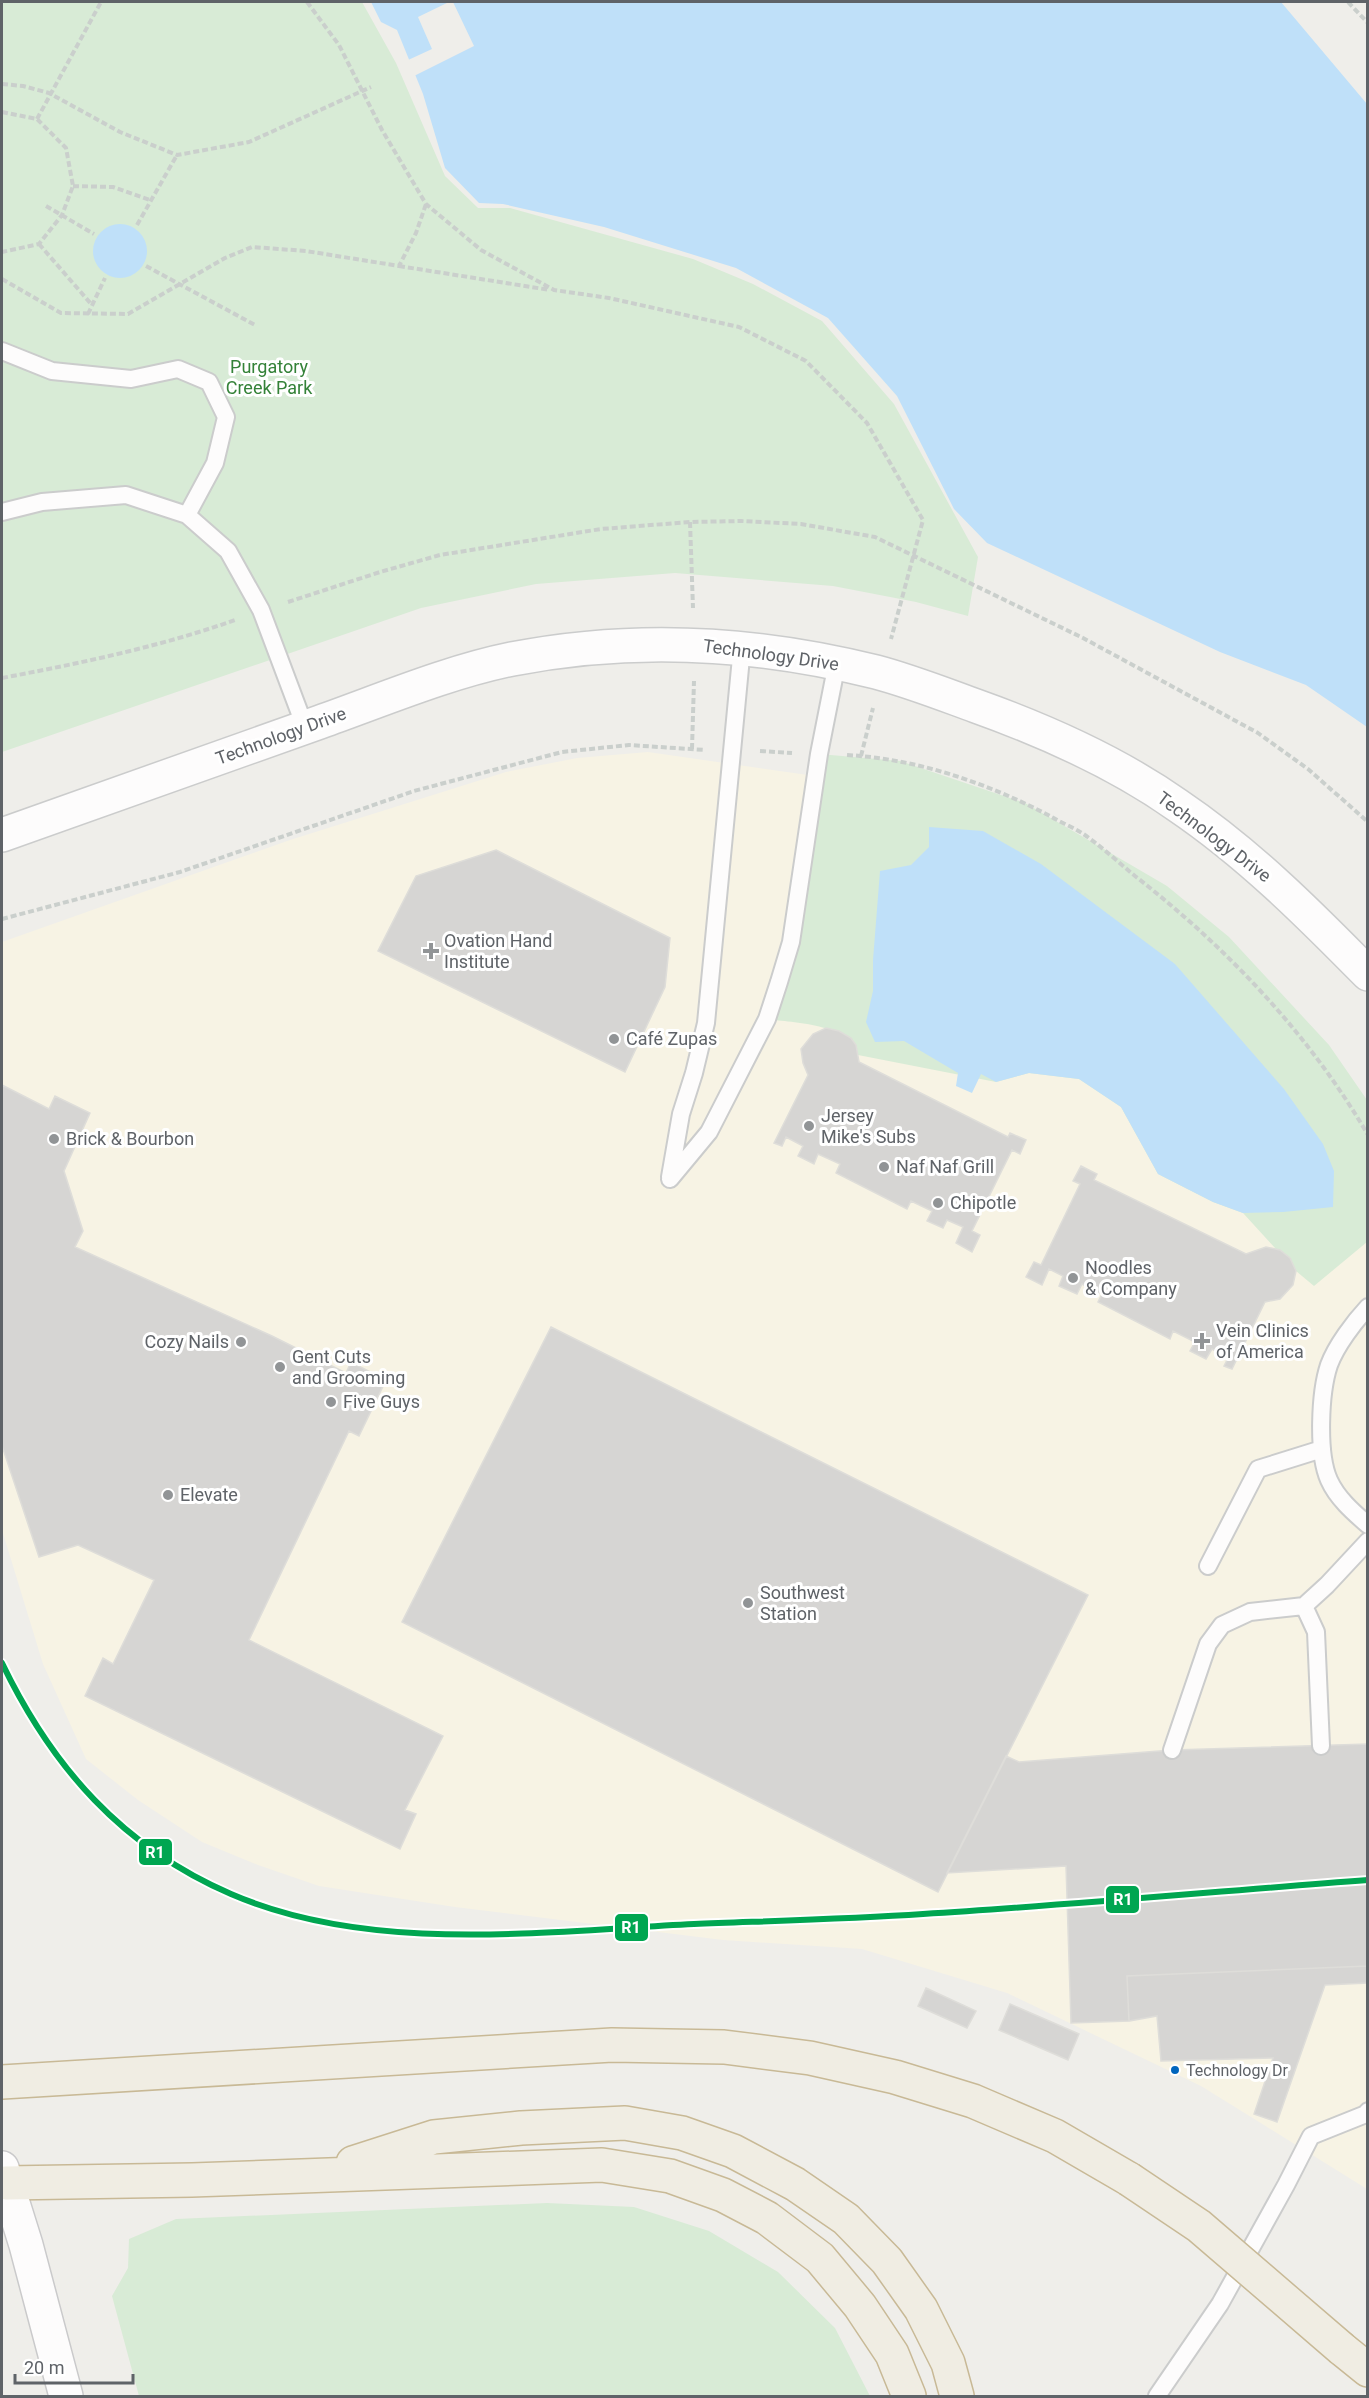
<svg xmlns="http://www.w3.org/2000/svg" width="1369" height="2398" font-family="Roboto,sans-serif">
<rect width="100%" height="100%" fill="#efeeea"/>
<path fill="#f7f3e4" d="M648 752 815 776 1167 886 1367 1102V2189L1201 2086 1007 1993 862 1949 723 1940 455 1907 319 1886 258 1865 202 1842 138 1800 86 1759 43 1664 2 1530V942L290 840 506 772 577 758Z"/>
<path fill="#d8ebd6" d="M2 2H362L396 63 445 176 478 208H510L693 259 753 284 822 321 894 404 978 557 968 616 916 602 833 586 675 573 536 584 421 608 2 752Z
M819 754 900 761 1025 803 1167 886 1229 937 1329 1045 1367 1100V1242L1314 1286 1296 1271 1243 1213 1213 1202 1158 1174 1121 1107 1079 1079 1029 1073 996 1082 858 1055C849 1023 794 1023 767 1019L779 982Z
M547 2203 634 2207 709 2231 778 2272 835 2328 870 2396H139L112 2296 128 2268 129 2239 176 2219Z"/>
<path fill="#bfe0f9" d="M371 2H1281L1367 104V727L1306 685 1220 652 987 543 954 509 897 396 828 318 736 268 604 227 503 204 479 203 445 168 423 94 397 30 381 22Z
M93 251a27 27 0 1 1 54 0a27 27 0 1 1-54 0Z
M929 827 983 831 1041 864 1175 964 1284 1089 1323 1144 1334 1171 1333 1207 1283 1212 1243 1213 1213 1202 1158 1174 1121 1107 1079 1079 1029 1073 996 1082 981 1074 972 1093 956 1086 958 1073 904 1041 875 1042 866 1022 873 991V960L880 871 911 865 929 847Z"/>
<path fill="#efeeea" d="M449 2H453L474 46 412 77 406 61 432 49 418 17Z"/>
<path fill="#d6d5d3" stroke="#deddd9" stroke-width="1.5" d="M496 850 670 938 665 987 625 1072 378 951 416 876Z
M826 1028 839 1031 851 1038 856 1045 859 1062 1008 1137 1010 1133 1026 1140 1020 1154 1012 1150 972 1231 980 1235 972 1252 956 1243 963 1227 947 1220 943 1228 927 1221 932 1211 911 1201 907 1209 836 1173 840 1164 818 1154 814 1164 798 1156 803 1146 786 1137 782 1146 774 1143 808 1075 803 1063 801 1049 813 1034Z
M2 1085 49 1109 55 1096 90 1113 64 1171 83 1231 75 1247 272 1336 346 1373 351 1362 386 1380 359 1436 349 1431 249 1640 443 1736 405 1810 416 1814 400 1849 85 1696 103 1658 113 1664 154 1580 78 1545 39 1557 2 1446Z
M1081 1166 1097 1174 1094 1180 1246 1254 1266 1247 1280 1250 1290 1258 1296 1271 1293 1285 1280 1299 1265 1302 1232 1369 1224 1366 1228 1358 1212 1349 1206 1359 1190 1351 1195 1342 1173 1331 1170 1339 1098 1302 1102 1294 1082 1284 1077 1294 1059 1286 1063 1276 1049 1269 1042 1285 1026 1277 1034 1262 1041 1265 1080 1184 1073 1181Z
M551 1327 1088 1595 938 1892 402 1622Z
M1368 1744V1966L1127 1976 1129 2021 1071 2023 1066 1866 947 1873 1006 1756 1019 1762 1172 1750Z
M1368 1966V1983L1325 1985 1277 2122 1254 2114 1273 2058 1161 2061 1157 2016 1129 2021 1127 1976Z
M926 1988 976 2011 967 2028 918 2006Z
M1010 2004 1079 2034 1068 2060 999 2030Z"/>
<g fill="none" stroke-linecap="round" stroke-linejoin="round">
<g stroke="#cbcccc" stroke-width="20">
<path id="service" d="M2 351 52 371 131 379 178 369 209 382 226 417 215 463 187 515
M2 512 42 502 126 495 187 515 228 551 261 610 305 727
M670 1177 681 1114 694 1073 706 1023 742 647
M670 1179 709 1132 767 1019 779 982 791 942 819 754 837 663
M1368 1307C1354 1322 1336 1346 1329 1365 1320 1392 1317 1453 1329 1480 1337 1498 1353 1512 1368 1525
M1208 1566 1258 1469 1322 1449
M1304 1606 1316 1632 1321 1746
M1172 1750 1208 1644 1222 1625 1250 1612 1304 1606 1327 1585 1368 1541
M1157 2396 1220 2304 1286 2185 1311 2136 1366 2114 1368 2111"/>
</g>
<g stroke="#cbcccc" stroke-width="36">
<path id="tertiary" d="M2 835C108 798 214 760 320 722 382 700 448 672 512 659 635 635 756 642 876 672 910 681 943 694 976 706 1046 731 1116 762 1177 805 1248 853 1308 913 1368 974"/>
</g>
<g stroke="#cacacb" stroke-width="36">
<path id="secondary" d="M2 2168 26 2245 66 2396"/>
</g>
<g stroke="#c8b996" stroke-width="36">
<path id="motorway" d="M2 2082 612 2045 724 2047 810 2058 895 2077 973 2101 1055 2136 1129 2179
M353 2163 434 2137 521 2128 625 2123 682 2133 733 2151 795 2184 846 2219 887 2261 921 2309 948 2363 957 2396
M6 2183 192 2180 602 2165 670 2176 723 2195 767 2218 820 2258 860 2306 892 2354 909 2396
M1342 2349 1368 2370"/>
</g>
<path stroke="#cacfcc" stroke-width="4" stroke-dasharray="6 3" stroke-linecap="butt" d="M307 2 339 45 382 130 426 204 481 250 554 290 609 298 739 327 806 361 867 423 923 520 891 639
M1348 2 1368 23
M2 84 23 86 49 93 120 132 177 155 249 142 371 87
M2 112 37 119 66 148 73 186 62 215 39 244 2 252
M37 119 101 2
M73 186 113 187 150 200
M46 206 94 234
M137 225 177 155
M39 244 92 305
M146 266 255 325
M399 266 550 290
M2 279 61 313 128 314 225 258 252 247 306 251 399 266 416 233 426 204
M88 314 105 278
M690 522 693 608
M288 602 380 572 440 555 601 529 690 522 741 521 801 524 875 537 1083 638 1258 733 1308 769 1368 822
M2 678C81 663 159 647 235 620
M692 749 694 681
M760 751 792 753
M847 755C918 759 987 783 1050 816 1060 822 1072 827 1082 833 1101 846 1118 862 1135 876 1227 948 1309 1034 1368 1135
M861 756 873 708
M2 919 180 872 414 791 562 752 629 745 705 750"/>
<use href="#service" stroke="#fdfcfc" stroke-width="16"/>
<use href="#tertiary" stroke="#fdfcfc" stroke-width="33"/>
<use href="#secondary" stroke="#fdfcfc" stroke-width="33"/>
<use href="#motorway" stroke="#f0ede3" stroke-width="33"/>
<g stroke="#c8b996" stroke-width="36" stroke-linecap="butt">
<path id="motorway-bridge" d="M1129 2179 1199 2226 1342 2349"/>
</g>
<use href="#motorway-bridge" stroke="#f0ede3" stroke-width="33"/>
<g stroke="#fff" stroke-width="10">
<path id="rail-1" d="M2 1663C52 1767 122 1847 231 1894 372 1955 545 1931 694 1924 770 1921 847 1919 923 1914 1072 1905 1220 1891 1368 1880"/>
</g>
<use href="#rail-1" stroke="#00a651" stroke-width="6"/>
</g>
<g fill="#919496" stroke="#fff" stroke-width="2">
<path d="M428 942h6v6h6v6h-6v6h-6v-6h-6v-6h6z"/>
<circle cx="614" cy="1039" r="6"/>
<circle cx="809" cy="1126" r="6"/>
<circle cx="54" cy="1139" r="6"/>
<circle cx="884" cy="1167" r="6"/>
<circle cx="938" cy="1203" r="6"/>
<circle cx="1073" cy="1278" r="6"/>
<path d="M1199 1332h6v6h6v6h-6v6h-6v-6h-6v-6h6z"/>
<circle cx="241" cy="1342" r="6"/>
<circle cx="280" cy="1367" r="6"/>
<circle cx="331" cy="1402" r="6"/>
<circle cx="168" cy="1495" r="6"/>
<circle cx="748" cy="1603" r="6"/>
</g>
<circle fill="#0065bd" stroke="#fff" stroke-width="2" cx="1175" cy="2070" r="5"/>
<g text-anchor="middle" stroke-width="6" stroke-linejoin="round" paint-order="stroke">
<g font-size="16" fill="#5f6368" stroke="#fff" text-anchor="start">
<text x="1186" y="2076">Technology Dr</text>
</g>
<g font-size="18" fill="#348238" stroke="#fff">
<text x="269" y="373">Purgatory<tspan x="269" dy="21">Creek Park</tspan></text>
</g>
<g font-size="18" fill="#5f6368" stroke="#fff">
<text transform="translate(771 655) rotate(8)" y="6">Technology Drive</text>
<text transform="translate(281 736) rotate(-20)" y="6">Technology Drive</text>
<text transform="translate(1214 837) rotate(37)" y="6">Technology Drive</text>
</g>
<g font-size="18" fill="#5f6368" stroke="#fff" text-anchor="start">
<text x="444" y="947">Ovation Hand<tspan x="444" dy="21">Institute</tspan></text>
<text x="626" y="1045">Café Zupas</text>
<text x="821" y="1122">Jersey<tspan x="821" dy="21">Mike's Subs</tspan></text>
<text x="66" y="1145">Brick &amp; Bourbon</text>
<text x="896" y="1173">Naf Naf Grill</text>
<text x="950" y="1209">Chipotle</text>
<text x="1085" y="1274">Noodles<tspan x="1085" dy="21">&amp; Company</tspan></text>
<text x="1216" y="1337">Vein Clinics<tspan x="1216" dy="21">of America</tspan></text>
<text x="229" y="1348" text-anchor="end">Cozy Nails</text>
<text x="292" y="1363">Gent Cuts<tspan x="292" dy="21">and Grooming</tspan></text>
<text x="343" y="1408">Five Guys</text>
<text x="180" y="1501">Elevate</text>
<text x="760" y="1599">Southwest<tspan x="760" dy="21">Station</tspan></text>
</g>
</g>
<g stroke="#fff" stroke-width="2">
<rect x="138" y="1838" width="35" height="28" rx="6" fill="#00a651"/>
<rect x="1105" y="1885" width="35" height="29" rx="6" fill="#00a651"/>
<rect x="614" y="1913" width="35" height="29" rx="6" fill="#00a651"/>
</g>
<g font-size="16" text-anchor="middle" font-weight="bold" fill="#fff">
<text x="155" y="1858">R1</text>
<text x="1123" y="1905">R1</text>
<text x="631" y="1933">R1</text>
</g>
<rect width="1369" height="2398" fill="none" stroke="#5f6368" stroke-width="6"/>
<path d="M15 2374v9h118v-9" fill="none" stroke="#5f6368" stroke-width="3"/>
<text x="24" y="2374" font-size="18" fill="#5f6368" stroke="#ffffff" stroke-width="4.5" paint-order="stroke">20 m</text>
</svg>
